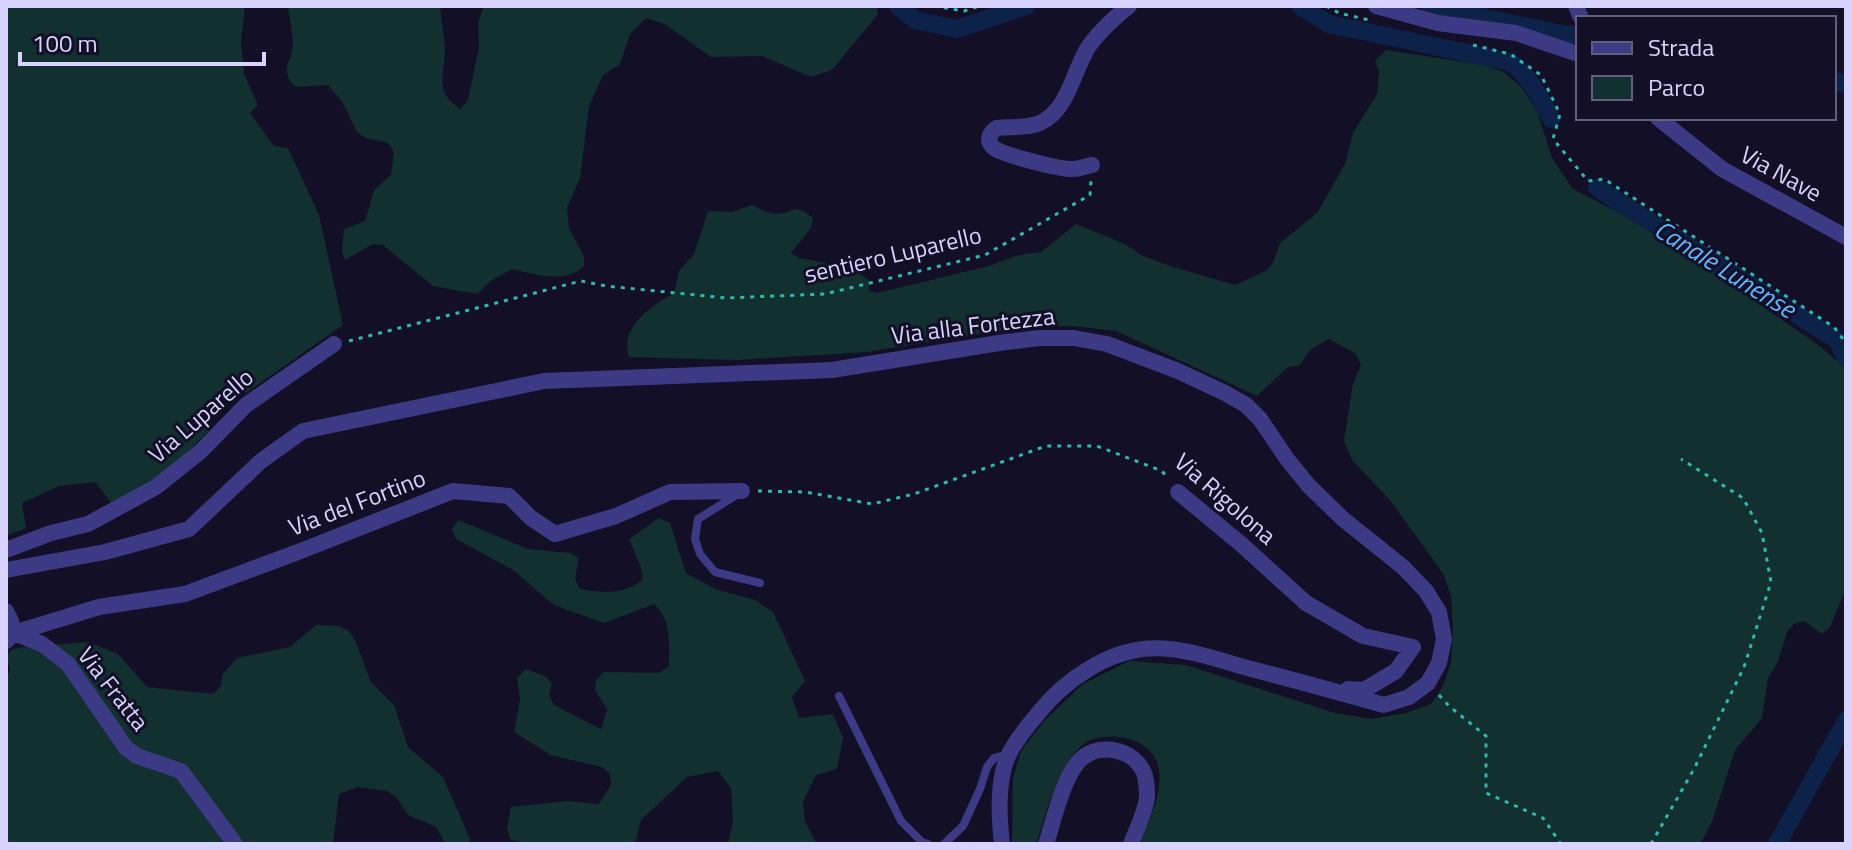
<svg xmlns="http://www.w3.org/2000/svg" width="1852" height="850" font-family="'Titillium Web',sans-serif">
<rect width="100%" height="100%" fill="#130f26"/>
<path fill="#12302f" d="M6 6H245L241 42 244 74 258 105 250 113 274 146 288 148 319 215 343 325 246 393 234 383 200 417 212 428 152 485 113 505 95 482 59 486 22 503 26 528 6 536Z
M288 6H440C441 21 445 36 445 51 444 77 434 91 460 109L468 100 479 47 478 23 484 6H877L878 14 832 70 811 77 762 56 711 57 665 24 646 18 630 34 620 64 603 75 589 106 580 178 567 208 569 228 584 256V266C566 284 536 275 513 269L492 280 477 294 433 286 383 245 373 244 345 260 342 251 344 229 365 221 374 190 391 175 394 152 388 143 366 138 357 132 343 103 328 85 295 87C279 68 291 65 293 45 293 33 289 18 288 6Z
M1386 50 1483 65 1504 72 1522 88 1537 111 1552 158 1573 189 1653 230 1821 347 1846 369V588L1830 627 1822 634 1804 621 1794 624 1787 632 1778 661 1768 678 1762 718 1735 750 1712 822 1700 844H1140C1149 820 1166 788 1157 762 1147 734 1096 728 1078 749 1055 775 1047 812 1036 844H1012L1013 778 1021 751 1044 721 1083 684 1129 661 1186 665 1335 713 1371 719 1406 713 1431 704 1444 684 1451 662 1453 629 1451 596 1444 575 1390 500 1352 460 1344 440 1353 384 1361 365 1356 354 1329 339 1311 349 1299 366 1288 367 1257 396 1116 331 1072 326 1021 327 867 352 737 360 629 357C619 327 651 306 674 293L679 271 694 254 708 211 731 212 752 205C769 213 776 218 794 209L804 211 813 218 811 228 791 253 799 258 852 268 869 280V291L877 293 989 266 1019 255 1041 252 1076 224 1125 244 1143 256 1173 267 1235 285 1266 271 1273 263 1280 243 1317 213 1345 164 1353 133 1377 94 1379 71 1375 61Z
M659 518 670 523 686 573 715 589 755 600 773 612 805 681 792 697 799 718 833 714 843 738 837 769 816 775 803 802 805 822 817 844H728L733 821 731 788 718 771 687 777 641 820 636 840 631 844H528L510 839 507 828 511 807 567 801 599 804 611 785 610 774 602 767 550 755 514 732 520 699 517 678 526 669 545 676 552 684 549 695 554 705 601 729 607 709 595 690 596 680 604 672 659 673 669 666C669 645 672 620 654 604L604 623 554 605 513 570 456 539 452 529 458 520 528 549 570 553 579 558 575 579 580 589C600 593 627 595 643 579L641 568 629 539Z
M316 625 339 626 349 631 355 640 371 682 394 705 408 747 443 777 470 839V844H446L436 827 408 815 396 797 387 791 358 787 339 794 333 844H6V682L10 669 6 658 11 650 22 647 88 642 118 654 147 687 213 694 221 686 222 675 237 658 290 647Z"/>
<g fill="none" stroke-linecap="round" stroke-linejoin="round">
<path stroke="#0c2248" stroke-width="18" d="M898 6 915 20 957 29 1026 6
M1300 6 1329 24 1510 62C1530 77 1540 97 1551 119
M1430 6 1566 35 1578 34
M1834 81 1846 84
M1597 188 1837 340 1846 358
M1777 844 1846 721"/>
<path stroke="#2fb8b0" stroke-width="3" stroke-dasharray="4 6" stroke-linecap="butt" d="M934 6 964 11 979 6
M1326 6 1339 13 1369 20
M1473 45 1510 54 1541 75 1560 114 1553 139 1588 181 1604 179 1834 327 1846 343
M349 341 581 281 606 286 726 298 825 294 985 255 1090 195 1091 181
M758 491 805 492 872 504 914 494 1046 446H1097L1162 471 1168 479
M1439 695 1449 706 1486 736V793L1543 818 1561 844
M1651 844 1694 769 1744 667 1771 582 1762 533 1743 498 1681 459"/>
<path stroke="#3d3a85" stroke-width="8" d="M738 494 698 519 695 539 700 554 715 572 760 583
M839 696 901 821 922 842 928 844
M944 844 963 826 980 789 987 767 994 758 1008 754"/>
<path stroke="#3d3a85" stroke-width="16" d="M1376 6 1438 23 1516 33 1578 54
M1576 6 1581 18
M1658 118 1722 169 1846 237
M1092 165C1086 166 1079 169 1073 169 1062 170 1003 155 994 148 985 141 990 132 997 128 1012 126 1025 129 1040 123 1069 110 1073 70 1089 46 1098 33 1117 15 1129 6
M1178 492 1241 544 1306 603 1363 636 1413 647 1396 671 1364 690 1348 689
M6 550 51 533 88 524 156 487 201 451 246 405 334 344
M6 570 105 552 189 529 261 461 303 431 544 381 832 370 999 343 1039 338H1074L1107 344 1178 371 1225 393 1246 405 1260 419 1287 459 1309 486 1343 519 1403 567 1426 591 1439 612 1444 639 1439 663 1428 683 1409 697 1384 705C1341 693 1298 681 1255 670 1192 653 1148 631 1087 670 1069 681 1054 694 1041 710 1030 723 1017 738 1009 754 997 778 999 818 1002 844
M6 611 11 621 14 633
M14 633 42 644 68 664 126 748 137 756 181 771 235 844
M6 641 14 633 99 607 185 594 298 552 453 491 509 496 531 518 555 534 616 516 670 492 742 491
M1046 844C1054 820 1063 776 1081 759 1100 742 1134 749 1144 773 1146 778 1147 791 1147 797 1146 810 1136 831 1131 844"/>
</g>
<g text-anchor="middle" stroke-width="6" stroke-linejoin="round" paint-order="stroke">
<g font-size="24" fill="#d9d4ff" stroke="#130f26">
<text transform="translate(1781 174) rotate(29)" y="8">Via Nave</text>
<text transform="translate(893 255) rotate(-13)" y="8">sentiero Luparello</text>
<text transform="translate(973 326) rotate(-7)" y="8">Via alla Fortezza</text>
<text transform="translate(201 416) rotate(-41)" y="8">Via Luparello</text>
<text transform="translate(1225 499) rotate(41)" y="8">Via Rigolona</text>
<text transform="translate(357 503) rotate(-21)" y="8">Via del Fortino</text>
<text transform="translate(113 689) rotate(52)" y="8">Via Fratta</text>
</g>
<g font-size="26" font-style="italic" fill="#62b6ff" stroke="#130f26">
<text transform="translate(1725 269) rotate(32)" y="9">Canale Lunense</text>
</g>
</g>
<rect width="1852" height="850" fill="none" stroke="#d9d4ff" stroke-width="16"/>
<rect x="1576" y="16" width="260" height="104" fill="#130f26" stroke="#625e7d" stroke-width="2"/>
<rect x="1592" y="42" width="40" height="12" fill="#3d3a85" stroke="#625e7d" stroke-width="2"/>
<text x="1648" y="56" font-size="24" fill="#d9d4ff">Strada</text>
<rect x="1592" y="76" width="40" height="24" fill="#12302f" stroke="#625e7d" stroke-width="2"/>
<text x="1648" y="96" font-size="24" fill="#d9d4ff">Parco</text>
<path d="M20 52v12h244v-12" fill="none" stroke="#d9d4ff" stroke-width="4"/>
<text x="32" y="52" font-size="24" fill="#d9d4ff" stroke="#130f26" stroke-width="6" paint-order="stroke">100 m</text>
</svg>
